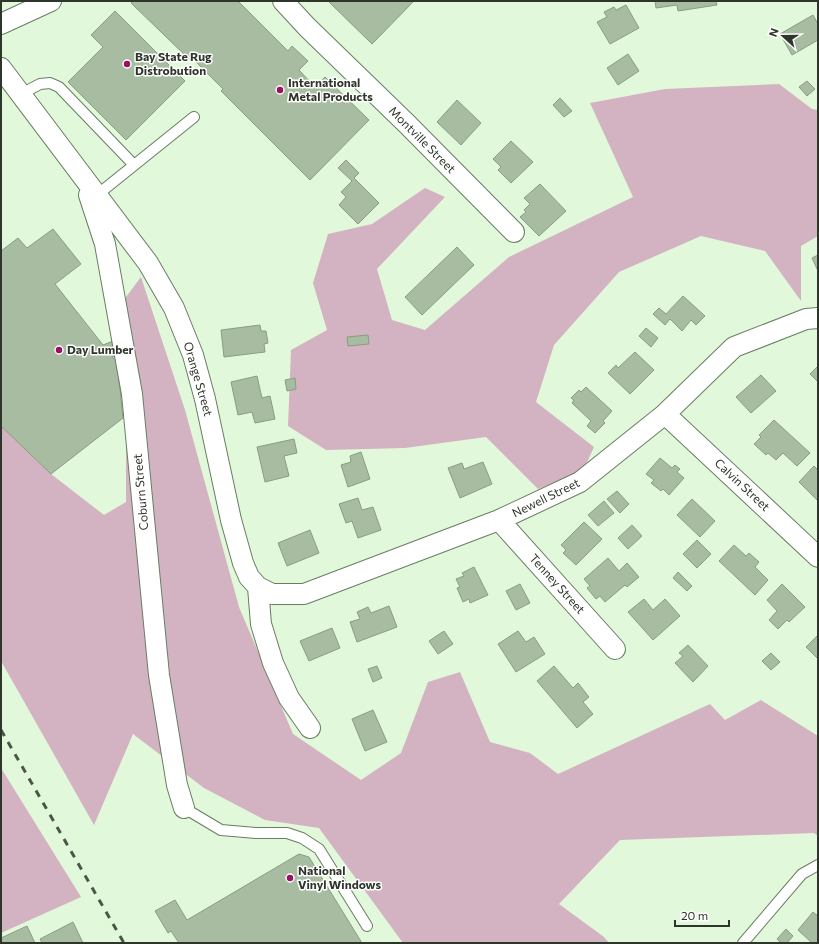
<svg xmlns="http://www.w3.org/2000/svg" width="819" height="944" font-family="Commissioner,sans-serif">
<rect width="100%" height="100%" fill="#e2f8db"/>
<path fill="#d3b3c1" d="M779 84 812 109 818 110V236L801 246V301L765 251 701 236 619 272 554 345 536 402 594 447 583 471 538 489 486 437 405 448 326 450 288 426 291 350 327 330 313 283 328 234 372 224 425 188 445 197 377 269 392 320 425 330 509 257 633 197 590 103 665 89Z
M141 277 185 410 239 607 293 734 361 780 401 753 428 682 460 672 490 742 530 753 558 774 710 704 725 720 761 700 818 736V836L814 833 620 840 559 904 604 937 609 943H403L319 828 265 820 204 788 133 734 94 825 1 661V426L51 474 104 515 126 502V297Z
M1 768 81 897 1 933Z"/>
<path fill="#a7bca0" stroke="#889d82" d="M133 1H238L288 51 292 46 308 61 299 70 315 87 325 77 369 120 310 180 221 91 223 89 194 60 192 62 131 3Z
M328 1H414L372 44Z
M655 1H716L717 5 678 11 677 5 656 8Z
M626 5 639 28 610 44 597 22 607 17 604 12 614 7 616 10Z
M115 11 185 81 126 140 68 82 103 47 91 35Z
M813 15 818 24V40L792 55 780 34Z
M628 54 639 71 618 85 607 68Z
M807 81 815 89 807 96 799 87Z
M560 98 572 111 564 117 553 105Z
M457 100 481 123 461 145 437 122Z
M511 141 533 162 511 183 498 170 501 167 493 159Z
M346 160 359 173 354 178 379 203 358 224 339 205 346 197 341 192 352 181 338 168Z
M540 184 566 211 539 236 520 217 526 212 524 210 530 204 524 198Z
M53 229 81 264 55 284 103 345 113 341 119 355 112 357 117 361 123 418 51 474 1 426V251L18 238 27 248Z
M457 247 474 265 422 315 405 297Z
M818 255V271L812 258Z
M683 296 705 316 696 325 691 320 682 331 670 319 665 325 653 314 659 308 666 314Z
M260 325 261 331H266L268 343 264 344 265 352 224 357 221 330Z
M646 328 658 338 651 347 639 336Z
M368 335 369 344 348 346 347 337Z
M635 352 654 370 630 394 608 373 616 365 618 368Z
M818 366V382L810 374Z
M761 375 776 391 751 413 736 397Z
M257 376 262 398 270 396 275 419 255 423 252 412 238 415 231 382Z
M295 378 296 389 287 391 285 380Z
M586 387 612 411 603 421 605 423 595 433 587 426 591 421 572 403 574 400 571 398 579 390 581 392Z
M774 420 810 453 797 466 783 453 776 460 768 453 766 455 754 444 761 437 759 435Z
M294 439 297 453 284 456 289 476 265 482 257 447Z
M361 452 370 479 348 487 341 465 351 462 350 456Z
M660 458 672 468 675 465 680 469 677 472 684 478 669 495 663 489 661 491 651 483 654 480 646 474Z
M483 462 492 484 460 498 448 468 462 463 464 469Z
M814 466 818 470V501L799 482Z
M617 491 629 504 620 513 607 499Z
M358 498 362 510 373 507 381 530 358 538 352 521 346 523 339 504Z
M692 499 715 521 700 537 677 515Z
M604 501 614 513 598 526 588 515Z
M584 522 602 539 576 565 563 553 566 550 561 545Z
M632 525 642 536 628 549 618 538Z
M310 530 319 553 287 566 278 543Z
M697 540 711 554 697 568 683 554Z
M734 545 746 556 749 553 759 562 755 567 768 580 755 595 719 561Z
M608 558 619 571 627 563 639 577 627 587 625 585 605 602 600 596 596 599 587 588 590 586 584 579Z
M474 567 488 595 470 603 469 599 463 602 457 588 460 587 456 579 464 576 462 573Z
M678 572 692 586 687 591 673 578Z
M520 584 530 603 516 610 506 591Z
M782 584 805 607 789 622 787 620 778 629 769 620 777 611 767 600Z
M644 599 653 610 665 599 680 616 653 640 628 612Z
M389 606 397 627 357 642 350 622 360 619 357 612 368 607 371 613Z
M332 628 340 648 309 661 300 641Z
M444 631 453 644 438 654 429 641Z
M518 631 526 642 534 637 545 654 516 672 498 644Z
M818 635V659L806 647Z
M688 645 708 666 693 682 675 663 683 656 679 653Z
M771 653 780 662 771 670 762 661Z
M377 666 382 678 373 682 368 669Z
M554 666 573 688 578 683 589 697 583 702 593 714 577 728 537 681Z
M373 710 387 742 365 751 352 719Z
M299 854 309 857 362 943H179L171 931 168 933 155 911 175 900 187 920Z
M813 912 818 916V943H812L798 930Z
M73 922 83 943H42L40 939Z
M27 926 35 943H1V938Z
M786 929 793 936 787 943H781L777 939Z"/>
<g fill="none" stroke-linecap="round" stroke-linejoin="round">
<g stroke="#697d63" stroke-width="12">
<path id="lane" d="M21 94 40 84 50 83 59 87 134 165
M97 195 194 117
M184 808 221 830 256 833H287L302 838 319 849 367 926
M743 943 802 874 818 865"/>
</g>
<g stroke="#697d63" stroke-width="22">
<path id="street" d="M283 1 307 27 406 123 514 232
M1 24 51 1
M1 68 148 263 174 308 193 355 205 399 231 520 243 563 249 577 258 587 261 624 273 663 289 698 310 728
M89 195 105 244 132 394 159 675 177 785 184 808
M665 414 818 557
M499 520 615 649
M258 587 272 594H304L499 520 580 482 665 414 734 347 806 319 818 318"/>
</g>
<use href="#lane" stroke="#fff" stroke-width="10"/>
<use href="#street" stroke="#fff" stroke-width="20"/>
<path stroke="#4c5648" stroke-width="3" stroke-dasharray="7 7" stroke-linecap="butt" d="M1 730 124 943"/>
</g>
<g fill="#981165" stroke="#fff" stroke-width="1.5">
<circle cx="127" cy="64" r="4"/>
<circle cx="280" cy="90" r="4"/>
<circle cx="59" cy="350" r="4"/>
<circle cx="290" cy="878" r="4"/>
</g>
<g text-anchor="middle" stroke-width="3" stroke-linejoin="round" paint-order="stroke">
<g font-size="12" font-weight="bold" fill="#2e362b" stroke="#fff" text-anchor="start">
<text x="135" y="61">Bay State Rug<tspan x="135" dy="14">Distrobution</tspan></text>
<text x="288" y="87">International<tspan x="288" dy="14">Metal Products</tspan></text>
<text x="67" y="354">Day Lumber</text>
<text x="298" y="875">National<tspan x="298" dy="14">Vinyl Windows</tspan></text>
</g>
<g font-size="12" fill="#2e362b" stroke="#fff">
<text transform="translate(422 140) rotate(45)" y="4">Montville Street</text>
<text transform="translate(198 379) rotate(74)" y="4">Orange Street</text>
<text transform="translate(742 485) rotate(43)" y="4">Calvin Street</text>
<text transform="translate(141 492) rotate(-95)" y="4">Coburn Street</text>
<text transform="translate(546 498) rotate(-26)" y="4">Newell Street</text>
<text transform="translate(557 584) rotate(48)" y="4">Tenney Street</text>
</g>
</g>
<rect width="819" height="944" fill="none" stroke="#2e362b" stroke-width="4"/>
<g transform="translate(783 36) rotate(291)" stroke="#ffffff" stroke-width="3" paint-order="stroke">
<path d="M0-3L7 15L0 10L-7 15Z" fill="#2e362b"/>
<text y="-6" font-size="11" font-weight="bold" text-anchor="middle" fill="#2e362b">N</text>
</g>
<path d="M675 920v6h54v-6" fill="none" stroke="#2e362b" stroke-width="2"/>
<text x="681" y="920" font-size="12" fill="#2e362b" stroke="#ffffff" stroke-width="3" paint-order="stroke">20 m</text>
</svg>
